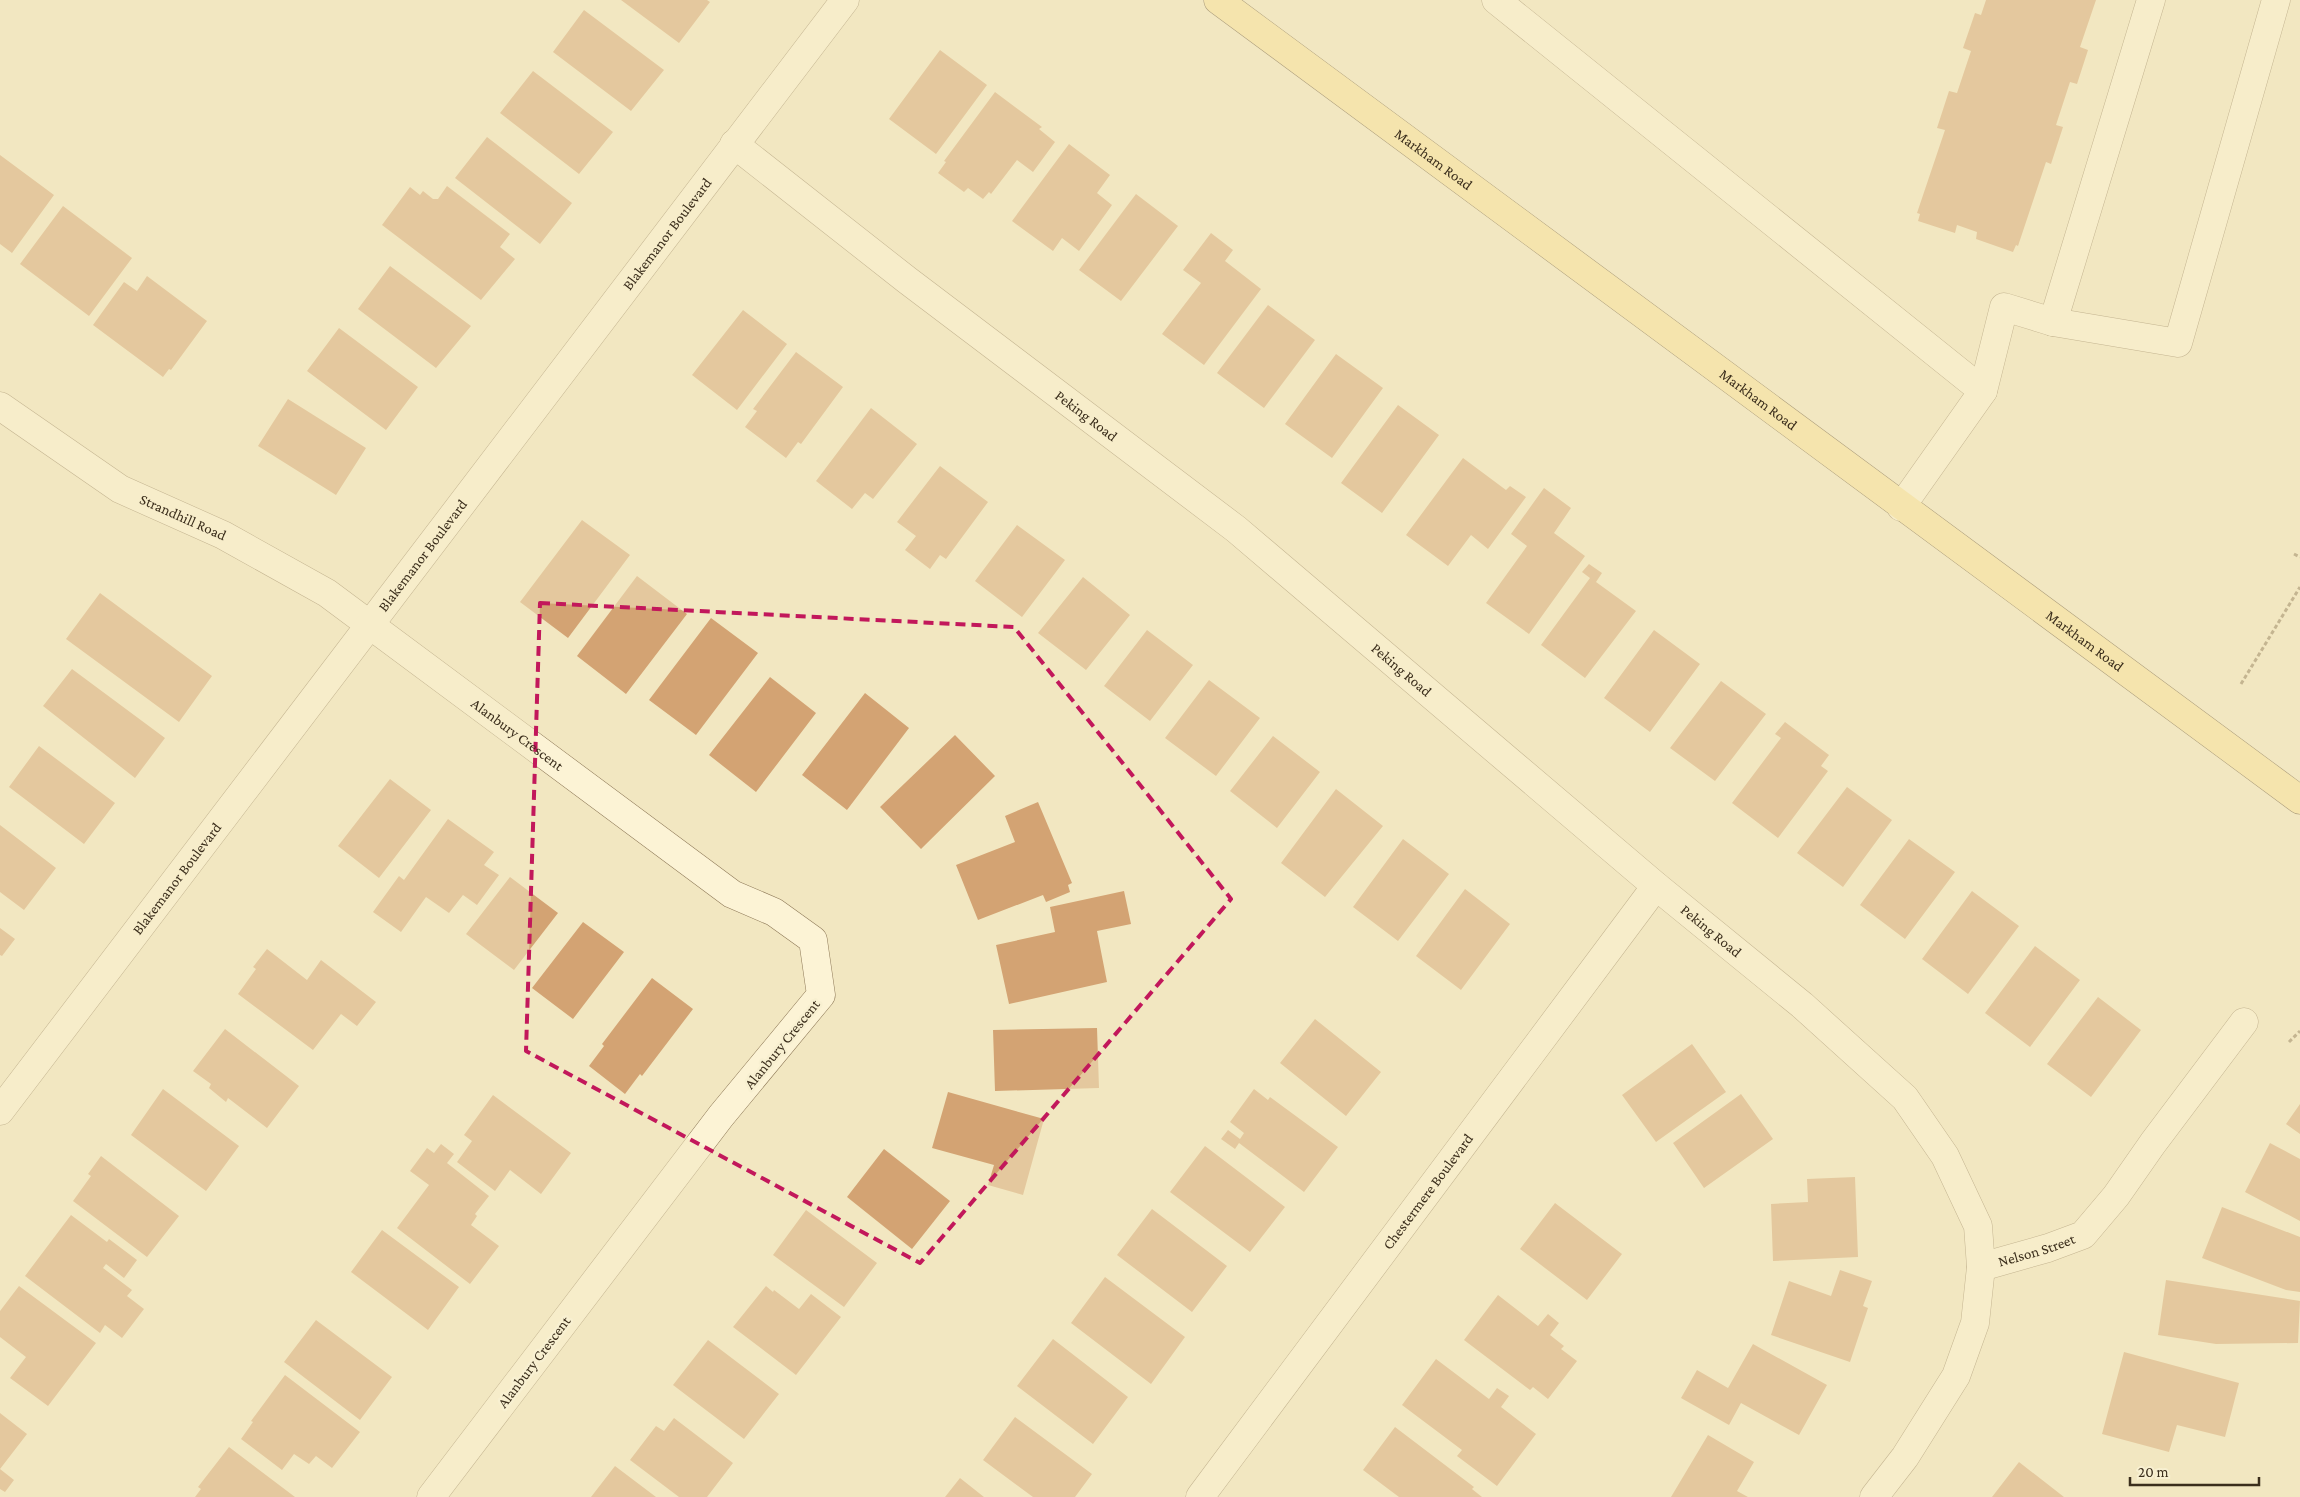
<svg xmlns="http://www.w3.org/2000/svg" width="2300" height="1497" font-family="'Crimson Pro',serif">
<rect width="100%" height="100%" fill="#f2e7c1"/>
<path fill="#d3a373" d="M621 0H707L710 2 679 43Z
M1986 0H2096L2080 47 2088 50 2077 84 2070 82 2056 125 2063 127 2051 164 2046 162 2018 246 2016 245 2013 252 1976 239 1977 232 1957 225 1955 233 1918 221 1920 214 1917 213 1945 130 1937 128 1949 91 1957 93 1971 51 1963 48 1975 13 1981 15Z
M584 10 664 70 631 111 553 52Z
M940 50 987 85 936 154 889 119Z
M533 71 613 132 579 174 500 113Z
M995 92 1042 127 1039 129 1055 142 1033 172 1017 160 991 194 989 192 983 199 968 188 964 192 938 173 946 162 944 161Z
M487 137 572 203 540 244 455 178Z
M1069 144 1110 175 1097 193 1112 205 1079 251 1062 238 1053 251 1012 221Z
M0 155 54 195 12 253 0 244Z
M447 186 510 234 500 247 515 259 481 300 382 225 410 187 420 195 423 191 433 199H438Z
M1136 194 1178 226 1121 301 1079 270Z
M63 206 132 258 89 316 20 264Z
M1211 233 1233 250 1225 261 1261 289 1204 365 1162 334 1201 283 1183 270Z
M390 266 471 326 436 368 358 309Z
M147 276 207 321 171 370 169 369 163 377 93 325 124 282 137 291Z
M1268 305 1315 340 1264 408 1217 373Z
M743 310 787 344 737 410 692 375Z
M339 328 418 387 386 430 307 371Z
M796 352 843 387 801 444 798 442 786 458 745 427 757 411 753 409Z
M1336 354 1383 388 1332 458 1285 424Z
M288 399 366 448 336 495 258 446Z
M1398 405 1439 435 1382 513 1341 483Z
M871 408 917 444 873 499 865 493 852 509 816 481Z
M1463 458 1506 490 1510 486 1526 497 1488 549 1471 535 1448 566 1406 535Z
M940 466 988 502 946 559 940 555 930 569 905 550 916 536 897 522Z
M1544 488 1571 508 1554 533 1585 556 1529 634 1486 603 1527 546 1511 534Z
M582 520 630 555 568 638 520 602Z
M1017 525 1065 560 1022 617 975 581Z
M1589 564 1602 573 1596 582 1636 611 1585 678 1541 645 1590 578 1582 572Z
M637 576 687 614 626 694 577 656Z
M1083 577 1130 615 1086 670 1038 633Z
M100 593 212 676 179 722 66 639Z
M711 618 758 653 696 735 649 700Z
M1147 630 1193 665 1150 721 1104 686Z
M1654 630 1700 664 1650 732 1604 698Z
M72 669 165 738 135 778 43 706Z
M770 677 816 713 756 792 709 755Z
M1209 680 1260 718 1216 776 1165 738Z
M1721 681 1766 714 1715 781 1670 748Z
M865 693 909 728 847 810 802 775Z
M1785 722 1829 755 1821 766 1828 771 1778 838 1732 803 1781 738 1775 734Z
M955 735 995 776 921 849 880 807Z
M1273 736 1320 772 1277 828 1230 791Z
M39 746 115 803 84 844 9 787Z
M390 779 431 810 379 878 338 846Z
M1847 787 1892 820 1843 887 1797 853Z
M1336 789 1383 826 1325 897 1281 863Z
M1038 802 1072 883 1068 885 1070 892 1046 902 1043 895 978 920 956 865 1015 842 1005 816Z
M448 819 494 852 484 865 499 875 477 905 463 895 449 913 426 897 401 932 373 912 399 876 404 880Z
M0 825 56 868 24 910 0 892Z
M1403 839 1449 874 1398 941 1353 907Z
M1909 839 1955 872 1905 939 1860 905Z
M510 877 558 913 514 970 466 934Z
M1465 889 1510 924 1461 990 1416 956Z
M1124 891 1131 924 1097 931 1107 982 1009 1004 996 945 1055 932 1050 907Z
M1972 891 2019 926 1968 994 1922 959Z
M583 922 624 952 573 1019 532 988Z
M0 928 15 939 2 956 0 955Z
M2035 946 2080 980 2030 1047 1985 1013Z
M267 949 307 980 321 960 376 1002 357 1026 341 1014 313 1050 238 994 256 969 253 967Z
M652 978 693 1009 642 1076 640 1074 625 1094 589 1066 604 1046 602 1044Z
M2098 997 2141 1030 2091 1097 2047 1064Z
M1315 1019 1381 1072 1346 1116 1280 1063Z
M1097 1028 1099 1088 995 1091 993 1030Z
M225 1029 299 1086 267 1128 228 1098 226 1102 209 1088 211 1084 193 1071Z
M1692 1044 1726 1092 1656 1142 1622 1095Z
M163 1089 239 1146 206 1191 131 1135Z
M1254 1089 1268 1100 1270 1097 1338 1147 1304 1192 1239 1143 1235 1149 1221 1139 1228 1130 1240 1139 1244 1133 1230 1122Z
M948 1092 1044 1119 1023 1195 988 1185 994 1165 932 1148Z
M1741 1094 1773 1139 1704 1188 1673 1143Z
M493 1095 571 1153 541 1194 510 1170 495 1191 457 1162 472 1141 464 1135Z
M2300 1104V1134L2286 1124Z
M2270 1143 2300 1159V1221L2245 1192Z
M441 1144 454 1154 447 1163 489 1196 475 1214 477 1216 471 1225 499 1246 470 1284 397 1228 429 1185 410 1171 427 1148 434 1153Z
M1205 1146 1285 1207 1250 1252 1170 1192Z
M884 1149 950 1201 912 1249 847 1197Z
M101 1156 179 1216 147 1257 73 1201 91 1176 88 1174Z
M1855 1177 1858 1257 1773 1261 1771 1204 1808 1202 1807 1179Z
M1555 1203 1622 1254 1587 1300 1520 1249Z
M2222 1207 2300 1237V1292L2286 1290 2202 1258Z
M1152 1209 1227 1266 1192 1312 1117 1255Z
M806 1210 877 1263 844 1307 773 1255Z
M71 1215 107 1242 109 1239 137 1260 124 1278 106 1264 103 1268 132 1290 127 1296 144 1309 122 1338 105 1325 100 1333 25 1276Z
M382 1230 459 1287 428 1330 351 1272Z
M1840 1270 1872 1281 1863 1306 1868 1308 1850 1362 1771 1335 1789 1281 1831 1296Z
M1105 1277 1185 1337 1151 1384 1071 1323Z
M2166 1280 2300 1301 2298 1343 2216 1344 2158 1335Z
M19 1286 96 1343 48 1406 10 1378 26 1357 0 1337V1311Z
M766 1286 773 1292 774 1290 799 1309 811 1294 841 1317 796 1375 733 1327Z
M1498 1295 1538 1326 1548 1314 1559 1323 1550 1335 1564 1346 1561 1349 1577 1361 1548 1399 1533 1387 1530 1390 1464 1340Z
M316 1320 392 1377 360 1420 284 1362Z
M1053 1339 1128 1397 1093 1444 1017 1386Z
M708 1340 779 1394 744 1439 673 1385Z
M1753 1344 1827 1385 1799 1435 1741 1403 1729 1425 1681 1398 1697 1370 1728 1388Z
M2124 1352 2239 1383 2225 1437 2177 1425 2169 1452 2102 1434Z
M1436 1359 1489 1399 1497 1388 1509 1396 1501 1407 1536 1434 1497 1486 1457 1456 1462 1450 1402 1405Z
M285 1375 360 1432 332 1468 316 1456 309 1464 294 1454 282 1470 241 1439 253 1422 251 1421Z
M0 1413 27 1434 0 1469 14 1480 5 1492 0 1489Z
M1015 1417 1092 1474 1075 1497H1033L983 1460Z
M674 1418 733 1463 707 1497H679L630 1460 656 1426 664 1431Z
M1395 1427 1474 1487 1472 1489 1482 1497H1399L1363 1470Z
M1708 1435 1754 1462 1737 1491 1748 1497H1671Z
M229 1447 295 1497H195L201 1489 198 1487Z
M2019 1462 2064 1497H1992Z
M615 1466 656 1497H591Z
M960 1478 984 1497H945Z"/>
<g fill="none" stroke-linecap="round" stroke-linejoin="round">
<g stroke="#8d7857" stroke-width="29">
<g id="minor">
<path d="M1496 0 1983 391"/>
<path id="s1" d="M734 144 907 280 1236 529 1656 886 1802 1005 1905 1098 1945 1156 1978 1226 1981 1267 1975 1323 1956 1376 1905 1457 1874 1497"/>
<path d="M2053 322 2178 343 2276 0"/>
<path id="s2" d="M0 406 120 489 223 535 327 593 732 894 774 912 813 940 821 995 721 1116 431 1497"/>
<path d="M1901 507 1983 391 2004 307 2053 322 2151 0"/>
<path id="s3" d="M0 1111 845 0"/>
<path id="s4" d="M1981 1267 2048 1248 2083 1235 2116 1196 2153 1143 2244 1022"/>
<path id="s5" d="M1200 1497 1656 886"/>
</g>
</g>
<g stroke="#5a452b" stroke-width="29">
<g id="major">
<path id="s6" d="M1218 0 2300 800"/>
</g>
</g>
<path stroke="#8d7857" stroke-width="3" stroke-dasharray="4 2.5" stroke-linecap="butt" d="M2294 554 2300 557
M2241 684 2300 587
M2289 1042 2300 1031"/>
<use href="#minor" stroke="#fcf3d5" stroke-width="28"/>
<use href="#major" stroke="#f8e195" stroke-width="28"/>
</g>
<path d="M0 0H2300V1497H0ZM540 603 1014 627 1231 899 920 1263 526 1051Z" fill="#f2e7c1" fill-opacity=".55" fill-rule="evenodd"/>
<path fill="none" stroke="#c2185b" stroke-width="4" stroke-dasharray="10 6" stroke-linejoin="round" d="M540 603 1014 627 1231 899 920 1263 526 1051Z"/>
<g text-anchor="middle" stroke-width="5" stroke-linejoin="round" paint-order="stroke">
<g font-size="15" fill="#3b2e1c" stroke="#f8f0d1">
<text dy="5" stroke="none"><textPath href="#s6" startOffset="268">Markham Road</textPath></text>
<text dy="5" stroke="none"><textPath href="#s3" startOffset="1102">Blakemanor Boulevard</textPath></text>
<text dy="5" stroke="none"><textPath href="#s6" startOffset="672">Markham Road</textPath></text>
<text dy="5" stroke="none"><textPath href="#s1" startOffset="445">Peking Road</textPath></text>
<text dy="5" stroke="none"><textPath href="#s2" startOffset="215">Strandhill Road</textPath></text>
<text dy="5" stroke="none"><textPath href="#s3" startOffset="698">Blakemanor Boulevard</textPath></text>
<text dy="5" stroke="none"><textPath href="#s6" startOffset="1078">Markham Road</textPath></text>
<text dy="5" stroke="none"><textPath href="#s1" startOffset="850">Peking Road</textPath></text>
<text dy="5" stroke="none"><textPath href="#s2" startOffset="615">Alanbury Crescent</textPath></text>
<text dy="5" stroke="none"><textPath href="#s3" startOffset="292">Blakemanor Boulevard</textPath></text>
<text dy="5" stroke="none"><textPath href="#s1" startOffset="1255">Peking Road</textPath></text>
<text transform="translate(782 1044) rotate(-51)" y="5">Alanbury Crescent</text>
<text dy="5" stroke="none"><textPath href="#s5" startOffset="381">Chestermere Boulevard</textPath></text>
<text dy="5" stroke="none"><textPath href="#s4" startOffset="58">Nelson Street</textPath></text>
<text transform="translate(534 1362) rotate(-53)" y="5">Alanbury Crescent</text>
</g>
</g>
<path d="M2130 1477v8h129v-8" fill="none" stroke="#3b2e1c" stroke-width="2.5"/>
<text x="2138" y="1477" font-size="15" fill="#3b2e1c" stroke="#f8f0d1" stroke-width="4" paint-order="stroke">20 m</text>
</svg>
